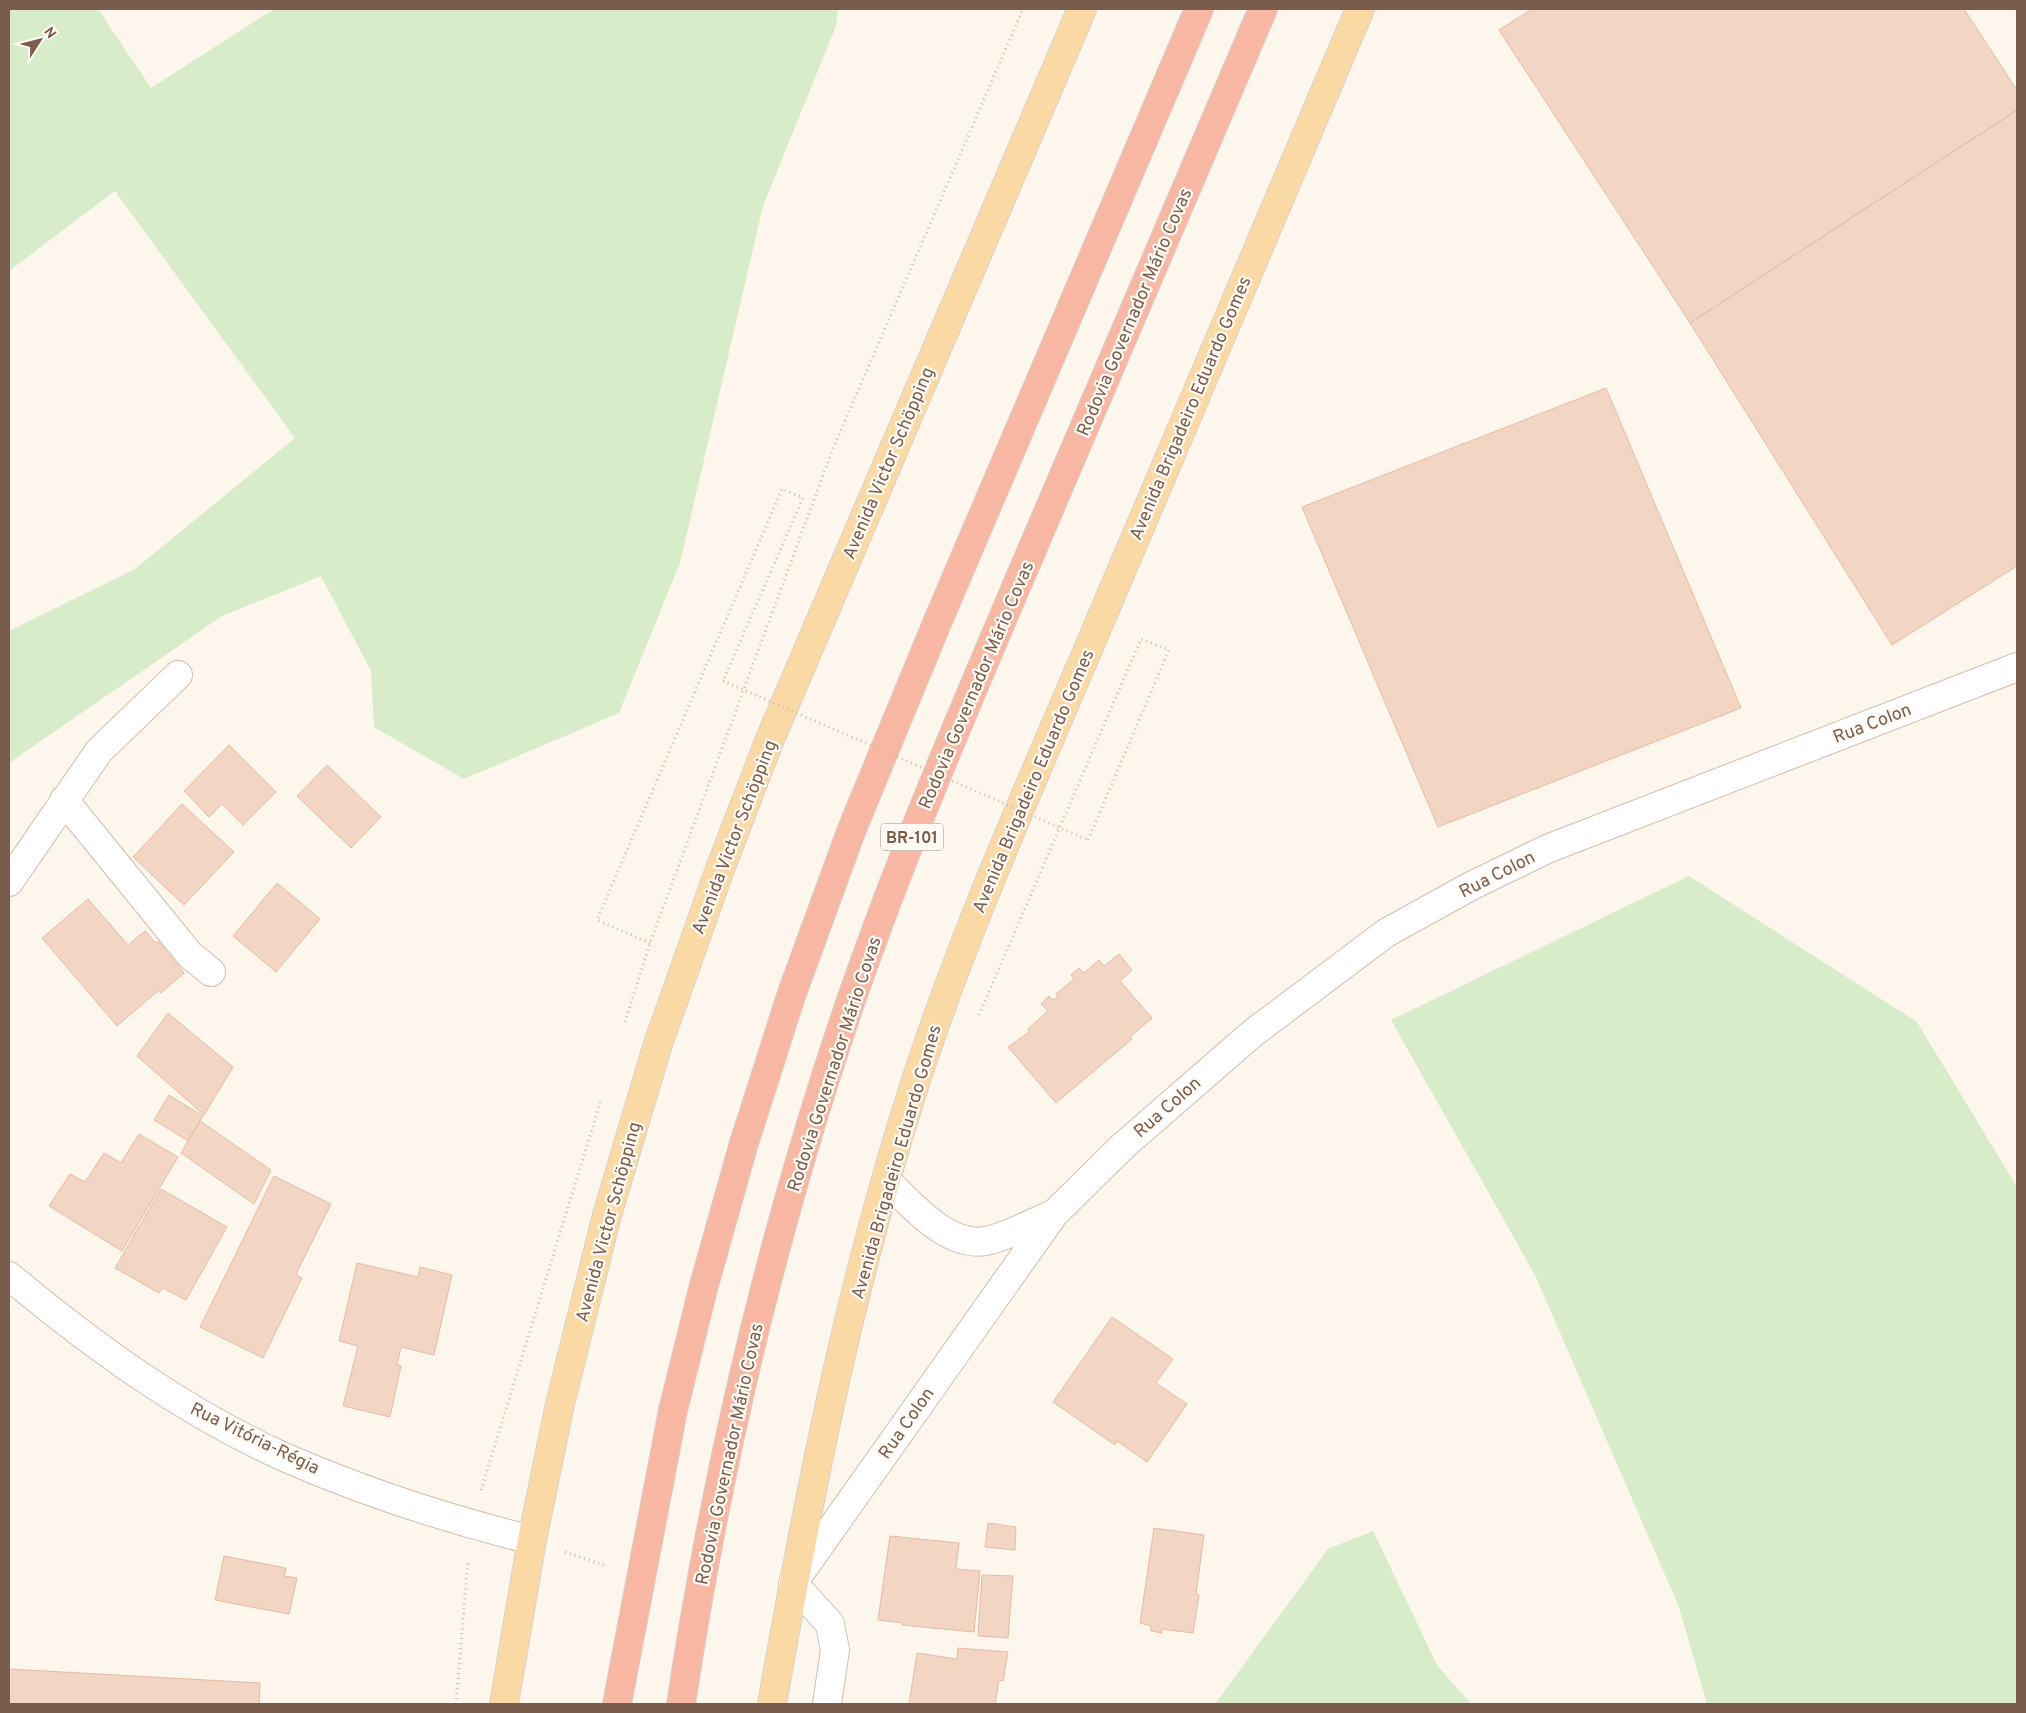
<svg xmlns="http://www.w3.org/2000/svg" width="2026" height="1713" font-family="Overpass,sans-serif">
<rect width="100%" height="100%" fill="#fdf6ec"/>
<path fill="#d8ecc9" d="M9 9H98L151 88 274 9H838L836 26 763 206 680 563 619 713 464 779 374 727 371 671 321 576 222 616 9 763V631L135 569 295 438 115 191 9 271Z
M1689 876 1917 1022 2017 1187V1704H1707L1679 1607 1535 1275 1391 1020Z
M1373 1531 1437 1665 1471 1704H1215L1328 1549Z"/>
<path fill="#f3d5c3" stroke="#e6bba3" d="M1532 9H1964L2017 90V110L1690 323 1499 30Z
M2017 110V566L1892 645 1690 323Z
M1606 388 1741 708 1438 827 1302 507Z
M229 745 276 792 243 825 222 804 209 817 184 791Z
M327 765 381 817 351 848 297 796Z
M182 804 234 852 184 905 133 857Z
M277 883 320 919 276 972 233 936Z
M88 899 128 945 145 931 156 943 158 941 184 973 161 993 159 990 117 1026 42 938Z
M1119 954 1132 970 1120 981 1152 1018 1130 1037 1132 1039 1056 1103 1008 1047 1028 1033 1029 1028 1048 1011 1041 1004 1049 996 1053 1000 1058 997 1056 994 1074 979 1071 975 1079 968 1084 973 1099 960 1104 966Z
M168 1013 233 1067 204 1115 137 1056Z
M169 1095 203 1116 188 1141 154 1120Z
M200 1121 271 1170 254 1204 181 1153Z
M139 1134 178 1157 122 1251 49 1206 70 1174 85 1182 104 1153 121 1163Z
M274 1176 331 1204 296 1274 302 1278 263 1358 200 1327Z
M161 1189 227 1227 186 1300 163 1288 159 1293 115 1268Z
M357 1263 418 1277 420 1267 452 1275 434 1355 401 1347 397 1365 401 1366 390 1417 343 1406 358 1346 339 1341Z
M1112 1317 1173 1359 1156 1383 1187 1404 1147 1462 1117 1441 1115 1445 1053 1402Z
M988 1523 1016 1527 1015 1550 985 1547Z
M1154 1528 1204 1535 1196 1594 1199 1595 1193 1633 1162 1629V1633L1151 1631V1626L1140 1623Z
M890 1536 959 1543 956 1569 980 1571 974 1632 902 1625 903 1623 878 1620Z
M224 1556 286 1568 284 1576 297 1578 289 1614 215 1600Z
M982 1575 1013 1576 1008 1638 978 1636Z
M958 1648 1008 1652 1003 1681 999 1680 995 1704H909L917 1653 957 1659Z
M9 1669 260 1683 259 1704H9Z"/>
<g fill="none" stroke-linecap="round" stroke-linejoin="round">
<g stroke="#d1beb0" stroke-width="30">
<path id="minor" d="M64 800 190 955 211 972
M9 882 99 751 178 675
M887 1181C912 1205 950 1251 990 1240 1011 1235 1033 1222 1054 1214
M9 1276C93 1346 184 1412 284 1457 364 1492 447 1519 532 1540
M827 1704 835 1650 830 1624 793 1583 1054 1214 1123 1146 1253 1033 1386 933 1471 886 1547 849 2017 667"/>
</g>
<g stroke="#dad1cd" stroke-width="30">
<path id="major" d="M504 1704 532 1540 560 1404 607 1215 658 1044 720 869 770 739 1082 9
M772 1704C808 1500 848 1294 911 1096 961 938 1030 786 1095 633 1183 425 1272 217 1360 9"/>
</g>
<g stroke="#dad1cd" stroke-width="30">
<path id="highway" d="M617 1704 673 1410 704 1285 744 1143 792 993 852 829 937 623 1199 9
M681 1704C713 1492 760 1284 825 1079 880 904 953 735 1025 566 1105 380 1184 194 1263 9"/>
</g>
<path stroke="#d9b8a5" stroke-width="3" stroke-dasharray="1 4" stroke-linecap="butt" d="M650 943 597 920 782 489 803 498 723 681
M979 1015 1141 639 1169 650 1088 840
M625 1022 650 943 832 451 1023 9
M481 1490 601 1100
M565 1552 607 1566
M456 1704 468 1560"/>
<use href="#minor" stroke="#fff" stroke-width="28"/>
<use href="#major" stroke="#fbd9a5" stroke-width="28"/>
<use href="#highway" stroke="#f7b7a3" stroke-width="28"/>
<path stroke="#d9b8a5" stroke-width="3" stroke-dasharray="1 4" stroke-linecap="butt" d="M723 681 1088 840"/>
</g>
<g text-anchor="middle" stroke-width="4.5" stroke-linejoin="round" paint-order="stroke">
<rect fill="#fffaf3" stroke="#a28b7f" stroke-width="1" x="881" y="823.5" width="62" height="27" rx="4"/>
<g font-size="16" font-weight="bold" fill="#7a5c4d">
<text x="912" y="843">BR-101</text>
</g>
<g font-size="18" fill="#7a5c4d" stroke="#fffaf3">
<text transform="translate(1134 312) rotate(-67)" y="6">Rodovia Governador Mário Covas</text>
<text transform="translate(1190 408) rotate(-67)" y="6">Avenida Brigadeiro Eduardo Gomes</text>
<text transform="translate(888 463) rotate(-67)" y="6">Avenida Victor Schöpping</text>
<text transform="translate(976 685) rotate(-67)" y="6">Rodovia Governador Mário Covas</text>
<text transform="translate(1872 723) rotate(-21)" y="6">Rua Colon</text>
<text transform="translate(1033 781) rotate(-67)" y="6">Avenida Brigadeiro Eduardo Gomes</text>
<text transform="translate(734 837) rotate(-69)" y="6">Avenida Victor Schöpping</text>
<text transform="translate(1497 874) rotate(-27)" y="6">Rua Colon</text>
<text transform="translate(834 1064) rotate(-72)" y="6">Rodovia Governador Mário Covas</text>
<text transform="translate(1167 1107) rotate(-41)" y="6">Rua Colon</text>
<text transform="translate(896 1162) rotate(-74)" y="6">Avenida Brigadeiro Eduardo Gomes</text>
<text transform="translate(608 1222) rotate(-75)" y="6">Avenida Victor Schöpping</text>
<text transform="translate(906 1423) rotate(-55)" y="6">Rua Colon</text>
<text transform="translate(255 1438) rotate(26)" y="6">Rua Vitória-Régia</text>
<text transform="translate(729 1454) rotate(-78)" y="6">Rodovia Governador Mário Covas</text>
</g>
</g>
<rect width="2026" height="1713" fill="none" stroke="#7a5c4d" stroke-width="20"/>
<g transform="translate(40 40) rotate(54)" stroke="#fffaf3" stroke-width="4" paint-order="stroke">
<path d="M0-4L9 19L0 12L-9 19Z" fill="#7a5c4d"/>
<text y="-8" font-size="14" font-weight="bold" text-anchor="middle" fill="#7a5c4d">N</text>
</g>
</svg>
